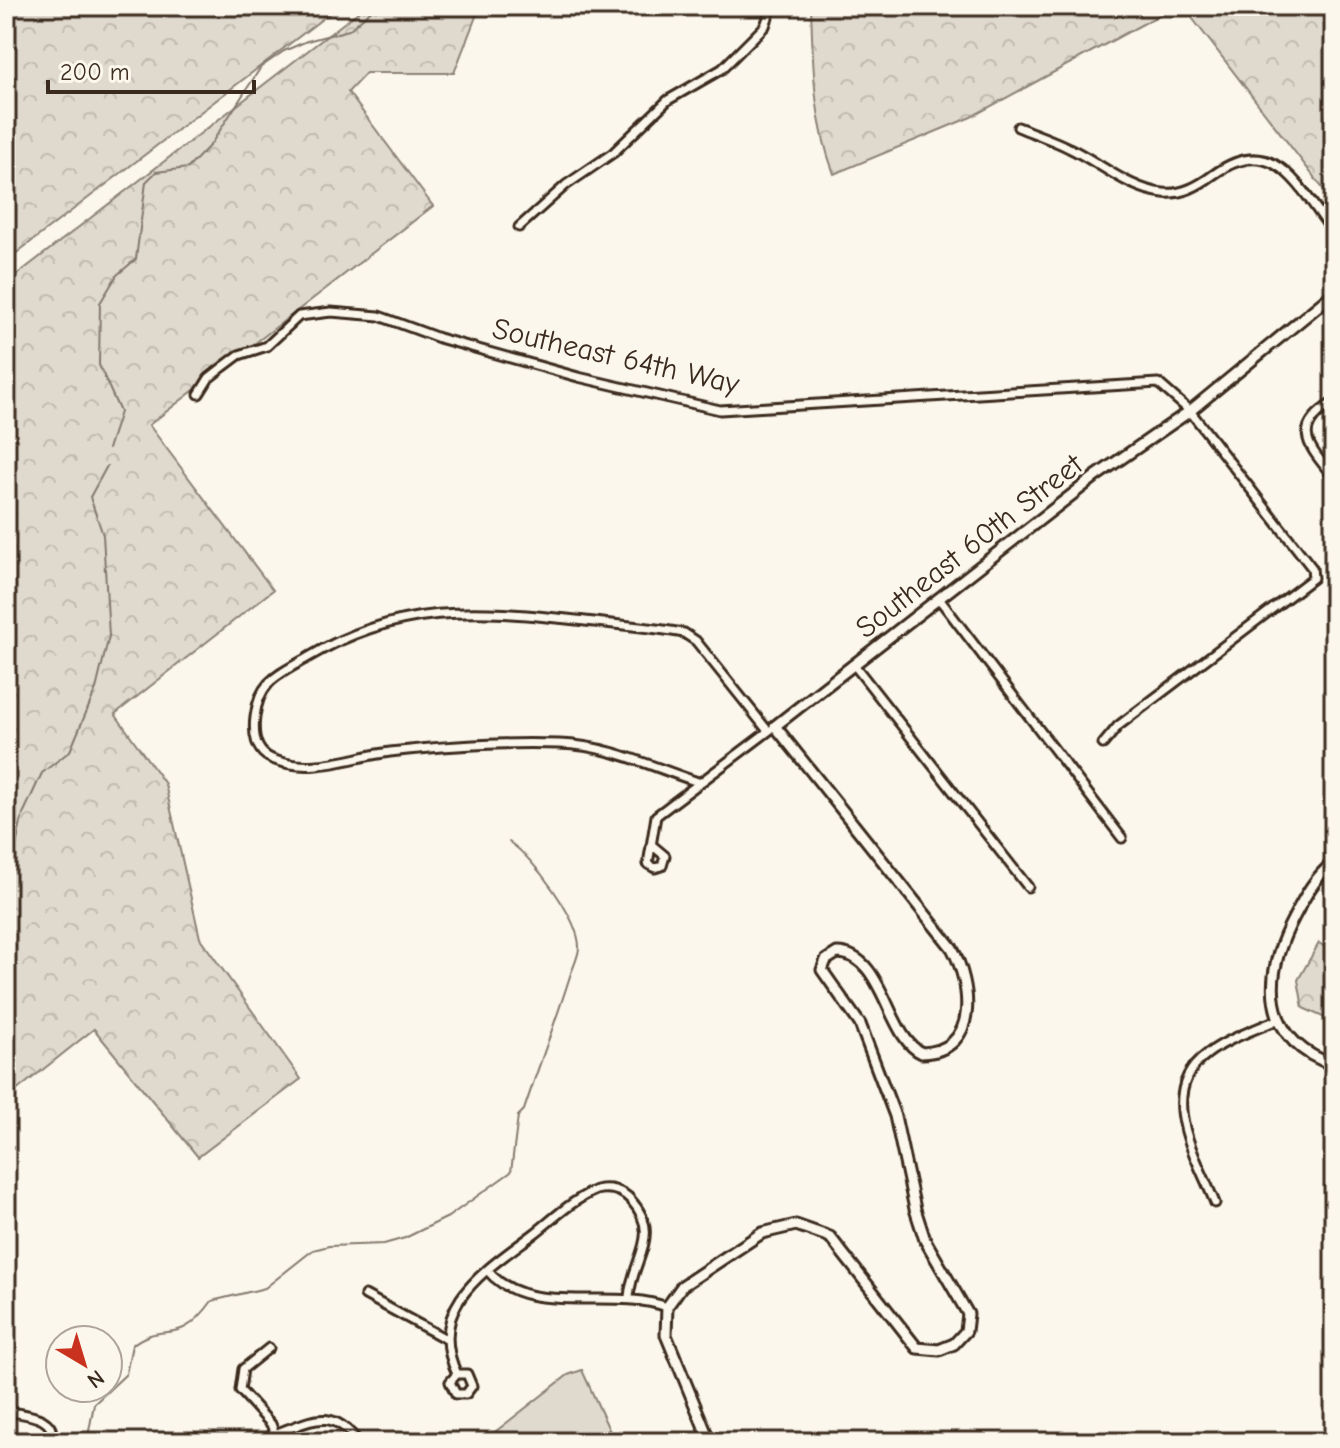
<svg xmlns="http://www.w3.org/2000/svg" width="1340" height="1448" font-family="'Comic Neue',sans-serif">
<defs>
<pattern id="forest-crowns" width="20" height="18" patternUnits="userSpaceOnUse" patternTransform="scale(2)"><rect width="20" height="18" fill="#dfd9ce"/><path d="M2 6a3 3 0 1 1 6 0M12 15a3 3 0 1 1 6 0" fill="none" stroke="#c0bab0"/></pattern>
</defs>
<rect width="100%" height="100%" fill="#fbf7ec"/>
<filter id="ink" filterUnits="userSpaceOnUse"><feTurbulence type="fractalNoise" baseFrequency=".0125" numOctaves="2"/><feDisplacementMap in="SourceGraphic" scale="16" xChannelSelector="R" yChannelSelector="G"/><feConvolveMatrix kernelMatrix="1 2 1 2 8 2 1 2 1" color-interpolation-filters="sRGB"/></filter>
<g filter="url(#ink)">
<path fill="#dfd9ce" stroke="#8d8276" stroke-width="2" d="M582 1370 611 1434 620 1431 624 1442H482L568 1375Z"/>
<path fill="url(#forest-crowns)" stroke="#8d8276" stroke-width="2" d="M6 6H339L6 261Z
M366 6H480L454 73H366L348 92 433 206 149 425 273 590 115 714 165 784 200 938 301 1079 198 1157 94 1029 6 1099V283Z
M811 6H1176L971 117 834 174C813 119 813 65 811 6Z
M1183 6H1334V203Z
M1319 943 1334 953V1022L1303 1008 1298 980Z"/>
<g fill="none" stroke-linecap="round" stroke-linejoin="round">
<path stroke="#85796d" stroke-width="2" d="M108 449 120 412 99 365 100 303 117 275 136 259 146 182 156 172 188 168 211 144 261 67 284 51 307 41 349 30 376 6
M6 940 10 937V872L23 814 42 773 70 751 96 689 109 636 103 535 90 497 107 466
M87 1442 94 1404 126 1374 132 1345C165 1319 177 1350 212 1301L265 1288 313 1250 329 1246 384 1244 405 1238 448 1217 511 1172 518 1116 524 1110C539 1065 556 1021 570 976 573 967 579 956 579 947 579 919 532 856 509 842"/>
<g stroke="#3b2a1e" stroke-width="13">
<path id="minor" d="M1018 127C1035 134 1053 140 1069 148 1099 162 1130 190 1163 193 1182 195 1198 186 1213 175 1275 130 1299 188 1334 233
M519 227 566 185 613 153 668 100 722 69 765 26 772 6
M199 394 209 378 223 367 239 355 267 346 299 316 331 312 379 316 439 338 578 377 720 410 1158 383 1190 411 1312 568 1313 578 1118 726 1103 744
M1334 402C1289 429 1309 446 1334 478
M940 600 1122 838
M855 666 1028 887
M698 782C652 767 609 745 559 744 504 742 445 746 390 752 350 757 312 775 272 759 255 752 253 733 255 717 259 681 278 675 307 658 399 603 475 609 576 620 612 624 648 627 684 633L696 641 768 731
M653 846 665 856 662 866 655 868 648 864 656 816 770 730
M1215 1203C1197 1158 1155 1093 1206 1055 1226 1039 1255 1030 1279 1019
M487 1270C527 1319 609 1286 667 1307
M365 1295 446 1339
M269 1348 243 1369 240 1390 271 1424 278 1442
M457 1374 450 1382 456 1394H466L472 1386 467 1374H457C424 1305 488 1269 535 1233 554 1218 574 1199 596 1190 609 1187 622 1190 631 1200 663 1236 632 1258 629 1297
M6 1411C25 1415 57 1415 52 1442
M277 1433C312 1421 331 1406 358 1442"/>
</g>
<g stroke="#3b2a1e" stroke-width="15">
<path id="tertiary" d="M1334 862C1315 877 1305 896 1294 917 1263 975 1260 1040 1334 1065
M710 1442 666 1335 667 1307 682 1286 762 1233 796 1225 830 1237 917 1348 939 1350 954 1344 966 1331 968 1314 925 1240 915 1209 895 1116 860 1024 822 970 826 960 837 953C884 953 887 1038 922 1053 981 1051 971 983 952 948L775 726 1096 476 1190 411 1334 293"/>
</g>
<use href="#minor" stroke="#fbf7ec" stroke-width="7"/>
<use href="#tertiary" stroke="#fbf7ec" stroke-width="9"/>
</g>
</g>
<g text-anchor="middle" stroke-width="6" stroke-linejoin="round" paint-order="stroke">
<g font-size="30" fill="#3b2a1e" stroke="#fbf7ec">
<text transform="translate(616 356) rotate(13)" y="10">Southeast 64th Way</text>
<text transform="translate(969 546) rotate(-38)" y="10">Southeast 60th Street</text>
</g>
</g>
<rect width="1340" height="1448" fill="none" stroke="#fbf7ec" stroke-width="32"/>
<rect x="16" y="16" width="1308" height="1416" fill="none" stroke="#3b2a1e" stroke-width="3" filter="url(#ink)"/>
<g transform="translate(84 1364) rotate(142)"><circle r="38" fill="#fbf7ec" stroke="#aea59a" stroke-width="2"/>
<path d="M0-6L14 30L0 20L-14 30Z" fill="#c8321e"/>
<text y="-12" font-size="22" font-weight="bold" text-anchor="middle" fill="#3b2a1e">N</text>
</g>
<path d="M48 80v12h206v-12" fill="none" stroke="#3b2a1e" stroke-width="4"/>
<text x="60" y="80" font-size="24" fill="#3b2a1e" stroke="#fbf7ec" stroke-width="6" paint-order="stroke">200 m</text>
</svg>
